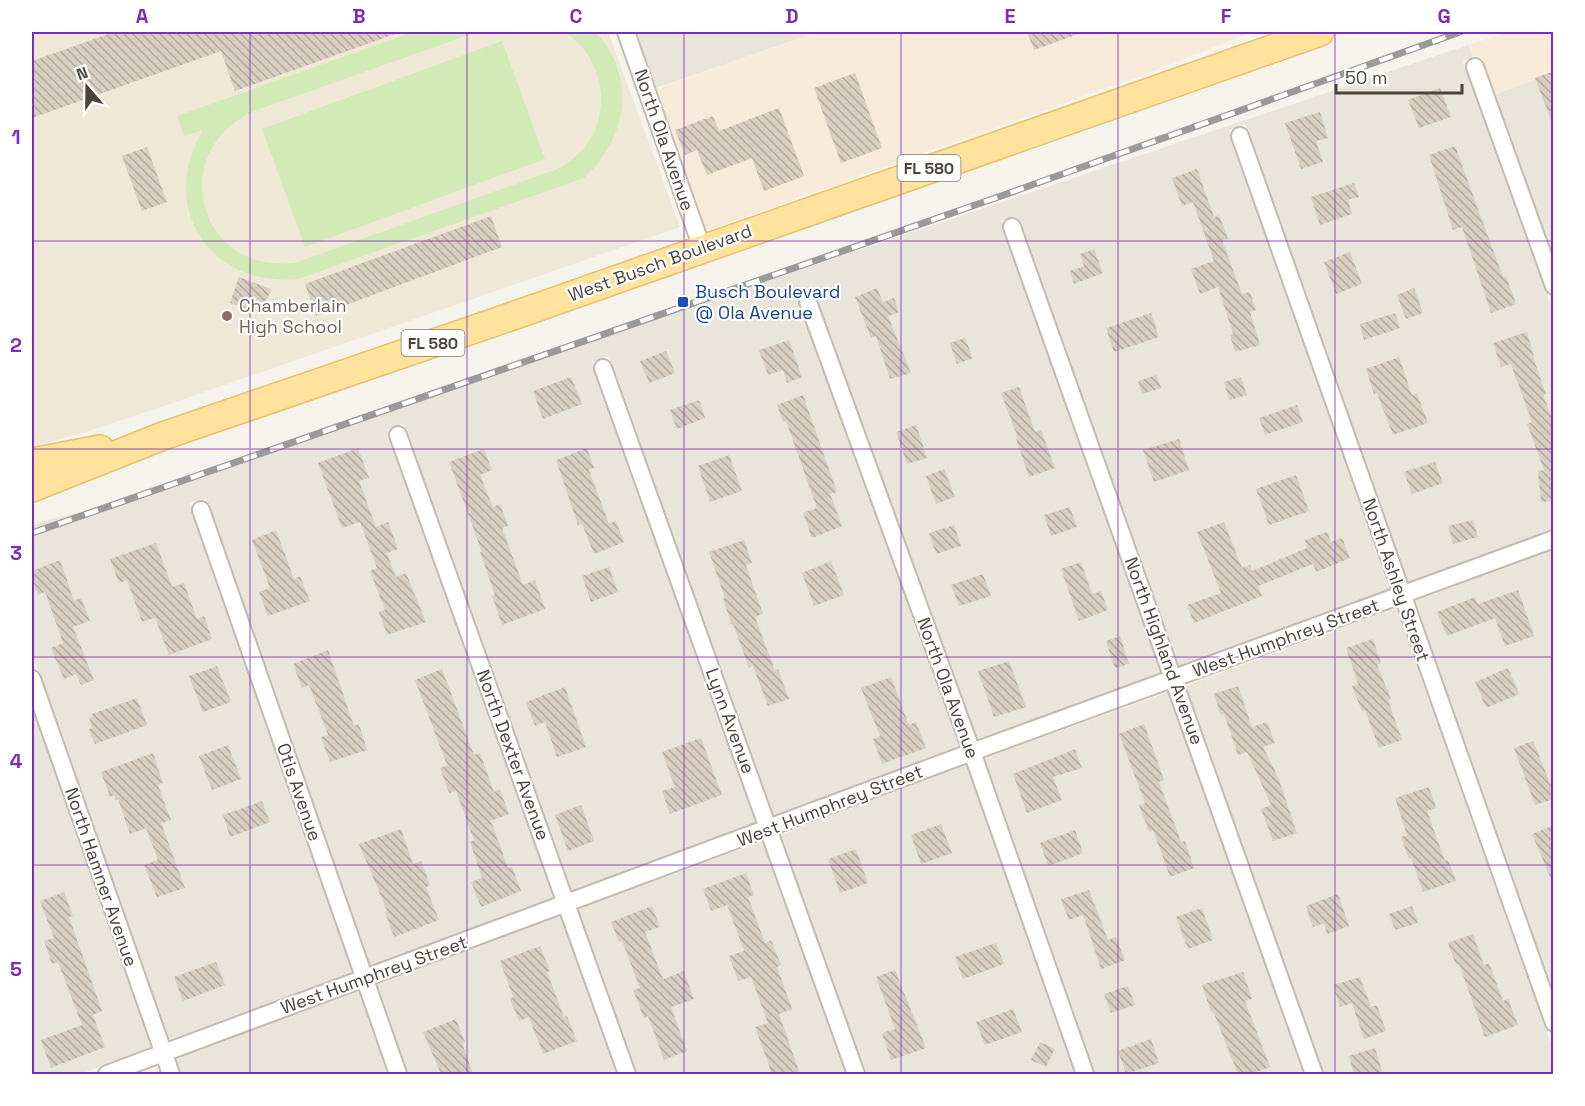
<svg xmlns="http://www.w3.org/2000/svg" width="1585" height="1106" font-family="'Space Grotesk',sans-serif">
<defs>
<pattern id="building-back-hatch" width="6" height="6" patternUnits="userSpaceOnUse" patternTransform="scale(1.5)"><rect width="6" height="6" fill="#d8cfc1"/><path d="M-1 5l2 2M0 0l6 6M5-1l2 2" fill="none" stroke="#b1aa9e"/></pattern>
</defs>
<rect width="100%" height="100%" fill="#f6f3ec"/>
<path fill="#eae5da" d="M636 32H818L656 88Z
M1468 45 1473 57 1463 61 1553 311V529L1406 583 1245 124 1229 130 1389 589 1179 668 1017 216 1001 221 1163 673 977 740 813 291 797 296 960 746 774 817 608 356 592 362 758 823 572 891 403 424 387 429 555 897 369 967 206 498 189 503 353 973 168 1040 32 653V524L81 512Z
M1553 72V260L1494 95Z
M1553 550V998L1412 602Z
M1396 608 1553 1049V1074H1323L1186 686Z
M1169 692 1304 1074H1094L984 758Z
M32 706 152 1047 80 1074H32Z
M967 764 1076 1074H865L781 835Z
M764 841 847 1074H637L578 909Z
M562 915 618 1074H407L376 985Z
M360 991 389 1074H180L174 1059Z"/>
<path fill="#f7ead8" d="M818 32H1252L1154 71 706 231 656 89Z
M1509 32H1553V72L1494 95 1480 55 1473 57 1468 45Z"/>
<path fill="#efe8d6" d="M32 32H608L680 227 164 406 80 434 32 447Z"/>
<path fill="#d2eab5" d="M413 32H477L254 111C165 151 198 275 295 263L560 168C570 161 580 154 588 143 612 107 602 53 563 32H596C637 77 628 138 584 178L298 279C210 288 157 206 203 130L184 136 177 116Z
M502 41 545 159 305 247 262 129Z"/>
<path fill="url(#building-back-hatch)" d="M114 32H398V33L235 91 221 51 32 118V61Z
M1027 32H1081V33L1034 50Z
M1554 71V123H1552L1535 78Z
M855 73 882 148 841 163 814 88Z
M1440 88 1451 117 1419 128 1408 100Z
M779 108 804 176 764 191 752 158 707 175 697 150 685 155 675 130 713 116 719 131Z
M1320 112 1328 138 1316 141 1323 162 1301 169 1285 123Z
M1455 146 1503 277 1506 276 1516 304 1491 313 1462 227 1453 230 1429 155Z
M147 147 167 202 142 211 122 156Z
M1197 169 1214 217 1219 215 1228 239 1222 240 1242 294 1250 292 1256 310 1250 312 1260 345 1235 352 1230 335 1233 334 1218 287 1200 294 1191 269 1214 261 1193 202 1182 206 1172 178Z
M1354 183 1359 197 1348 200 1352 214 1320 225 1311 197Z
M491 216 502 247 316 316 305 284Z
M1094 249 1103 273 1074 284 1070 271 1084 266 1080 254Z
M1350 252 1362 284 1336 294 1324 262Z
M239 277 271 289 262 314 230 303Z
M877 288 883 302 894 298 899 312 888 316 911 373 890 379 876 336 871 338 855 297Z
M1414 288 1423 313 1406 319 1397 295Z
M1151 313 1159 337 1114 352 1106 328Z
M1395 313 1400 328 1364 340 1360 324Z
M1527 332 1534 357H1533L1546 394 1543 395 1554 423V501L1541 502 1538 471 1544 470 1527 424 1532 422 1511 364 1501 367 1493 343Z
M965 338 973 358 957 364 950 343Z
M789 340 802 377 787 383 783 370 768 375 759 350Z
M666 351 675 373 649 383 640 361Z
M1399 357 1412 395 1417 393 1428 423 1393 435 1377 393 1374 394 1366 369Z
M1156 375 1161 388 1142 394 1138 381Z
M571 377 582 404 543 419 533 391Z
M1241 377 1247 395 1229 400 1224 382Z
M1019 387 1035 432 1041 430 1055 468 1029 477 1016 439 1018 438 1001 393Z
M803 395 837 492 830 494 842 526 812 538 803 513 817 508 786 421 783 422 777 405Z
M699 400 705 418 677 429 670 410Z
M1297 405 1303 422 1265 435 1259 418Z
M916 425 927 458 907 464 896 432Z
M1179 439 1189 470 1154 482 1143 450Z
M358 448 369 478 359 481 376 527 388 522 398 549 387 553 396 577 406 573 426 622 387 635 379 612 385 610 370 571 377 568 360 522 342 528 318 463Z
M587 448 594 468 589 470 609 524 616 521 624 542 594 554 582 524 578 525 556 460Z
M484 449 492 470 480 475 493 507 500 504 508 526 502 528 523 585 535 580 545 609 502 625 492 596 495 595 480 552H482L449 462Z
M729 455 742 491 710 502 698 466Z
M1435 462 1443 483 1412 494 1404 472Z
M944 469 955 497 936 504 926 476Z
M1296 475 1309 511 1269 525 1256 489Z
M1070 507 1077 527 1051 536 1044 515Z
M1473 520 1478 537 1453 544 1448 526Z
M1224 522 1242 568 1250 565 1252 571 1307 548 1305 540 1327 532 1331 542 1342 538 1350 558 1316 572 1313 564 1258 586 1262 596 1194 623 1187 605 1221 593 1197 532Z
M954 525 961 546 936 554 929 533Z
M276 530 294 579 300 576 310 601 268 616 259 592 270 588 252 540Z
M744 540 752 563 746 565 763 614 755 617 775 671 778 669 789 699 768 706 753 666 749 668 733 624 732 625 723 599 725 598 709 552Z
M156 543 172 587 184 583 197 619 204 616 212 639 169 655 155 618 142 622 127 580 119 583 110 559Z
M60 560 74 601 81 598 90 621 73 627 94 680 81 685 76 674 64 679 51 648 63 643 45 592 38 595 32 579V571Z
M831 561 844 595 814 606 802 573Z
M1081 562 1092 594 1101 591 1108 610 1079 621 1061 569Z
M609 567 618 592 591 602 582 576Z
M983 574 991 596 959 606 951 585Z
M1518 590 1534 636 1505 646 1495 618 1447 636 1437 612 1475 597 1478 604Z
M1120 636 1129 664 1115 668 1106 641Z
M1373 639 1381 663 1377 665 1391 699 1388 700 1402 740 1379 748 1365 710 1362 711 1352 686 1358 684 1346 648Z
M328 650 354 726 359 724 367 750 330 762 321 737 328 735 309 685 302 688 293 664Z
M1009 661 1026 707 994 717 978 671Z
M217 666 231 702 203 712 189 676Z
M1508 668 1519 694 1486 708 1475 682Z
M442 669 474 755 480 753 494 792 500 789 509 814 491 821 508 868 512 867 521 891 481 907 471 882 482 878 470 842 474 840 456 791 449 793 440 768 447 765 415 680Z
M891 677 909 725 916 722 926 748 882 764 873 739 880 736 861 688Z
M1238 686 1252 727 1267 722 1275 743 1263 747 1278 777 1297 833 1273 841 1261 809 1271 805 1247 752 1238 755 1224 714 1221 715 1214 694Z
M565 687 586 747 557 757 545 722 535 726 526 702Z
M137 698 147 725 95 744 89 729 92 728 89 718 93 717 92 714Z
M1144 724 1164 780 1159 782 1181 842 1185 841 1194 868 1170 877 1153 830 1149 832 1139 805 1145 803 1119 734Z
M701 738 722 795 670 814 662 791 675 787 662 752Z
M1533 741 1554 793V799L1535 805 1514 748Z
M228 745 241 779 212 790 199 756Z
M1075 749 1082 768 1053 777 1062 800 1027 813 1013 774Z
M153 753 163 783 158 785 171 820 161 823 185 888 157 897 144 865 158 860 146 828 130 834 118 799 116 800 114 795 110 797 101 772Z
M1429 787 1436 808 1427 811 1445 861 1448 860 1456 881 1423 892 1411 858 1409 859 1401 837 1407 835 1395 798Z
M262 801 270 822 230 837 223 815Z
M581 805 594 841 568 851 555 815Z
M941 824 952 853 921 864 911 835Z
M1554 825V884H1553L1532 834Z
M401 829 413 864 421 861 430 885 426 887 439 920 394 937 385 912 387 911 359 844Z
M1075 830 1083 853 1048 866 1040 843Z
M856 849 868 883 840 893 828 859Z
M746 873 754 895 748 897 765 943 771 940 781 965 777 967 792 1009 779 1014 800 1074H772L755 1027 768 1023 751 977 738 981 729 956 744 951 727 905 711 911 703 889Z
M1089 890 1108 940 1116 937 1125 960 1101 969 1083 915 1069 920 1061 899Z
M64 892 73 916 69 917 102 1011 93 1015 105 1047 51 1068 41 1040 82 1025 58 962 52 964 44 941 54 938 40 901Z
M1338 894 1349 926 1327 934 1324 923 1313 927 1306 906Z
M652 906 660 927 645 932 663 979 684 971 694 999 671 1007 687 1051 664 1060 648 1016 644 1018 633 990 640 988 622 941 619 942 611 922Z
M1412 906 1418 923 1395 930 1389 914Z
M1202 908 1213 940 1188 949 1176 917Z
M1473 934 1484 965 1489 963 1503 1001 1508 999 1518 1025 1485 1037 1459 964 1456 965 1448 943Z
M996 943 1004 964 963 979 955 957Z
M540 946 550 971 547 972 564 1017 567 1016 577 1041 543 1054 529 1017 519 1021 510 999 513 997 500 961Z
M216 962 225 985 183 1001 174 977Z
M895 970 926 1048 891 1060 882 1033 895 1029 876 977Z
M1243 972 1252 999 1245 1001 1270 1067 1250 1074H1238L1213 1011 1211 1012 1202 985Z
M1360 977 1371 1007 1377 1005 1386 1031 1364 1039 1352 1003 1340 1007 1333 985Z
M1128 986 1135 1005 1111 1013 1104 994Z
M1013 1009 1022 1032 985 1045 976 1022Z
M456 1019 465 1042 462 1043 473 1074H441L423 1032Z
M1151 1039 1159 1063 1126 1074 1118 1051Z
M1040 1042 1055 1049 1046 1067 1031 1060Z
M1375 1048 1383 1074H1354L1349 1056Z"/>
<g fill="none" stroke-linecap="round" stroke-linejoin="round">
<g stroke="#c2bbae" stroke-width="20">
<path id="minor" d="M626 32 702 248
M1475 67 1554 286
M1240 136 1554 1023
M1012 227 1314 1074
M808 302 972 752 1085 1074
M603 368 856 1074
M398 435 627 1074
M201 510 398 1074
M32 679 171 1074
M107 1074 972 752 1554 539"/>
</g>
<g stroke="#e6c16a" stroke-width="30">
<path id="primary" d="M32 462 100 449
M32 488 163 436 507 318 1320 32"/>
</g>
<use href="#minor" stroke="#fff" stroke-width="16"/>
<use href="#primary" stroke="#ffe39c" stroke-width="27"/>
<g stroke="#9a9a9a" stroke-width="7">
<path id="rail" d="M32 533 1001 196 1460 32"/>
</g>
<use href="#rail" stroke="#fff" stroke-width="4.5" stroke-dasharray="14" stroke-linecap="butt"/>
</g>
<path fill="none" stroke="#7b2cbf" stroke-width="1.5" stroke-opacity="0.55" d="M250 32V1074M467 32V1074M684 32V1074M901 32V1074M1118 32V1074M1335 32V1074M32 241H1554M32 449H1554M32 657H1554M32 865H1554"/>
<rect fill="#1a4fb4" stroke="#fff" stroke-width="2" x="677" y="296" width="12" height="12" rx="3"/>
<circle fill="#8d6e63" stroke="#fff" stroke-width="2" cx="227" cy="316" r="6"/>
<g text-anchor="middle" stroke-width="4.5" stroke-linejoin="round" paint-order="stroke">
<g fill="#fff" stroke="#817c74" stroke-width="1.5">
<rect x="897.5" y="155" width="63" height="26" rx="4.5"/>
<rect x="401.5" y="330" width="63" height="26" rx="4.5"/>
</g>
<g font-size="16" font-weight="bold" fill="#4b4439">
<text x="929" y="174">FL 580</text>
<text x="433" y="349">FL 580</text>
</g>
<g font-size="18" fill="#4b4439" stroke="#fff">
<text transform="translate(664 140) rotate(71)" y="6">North Ola Avenue</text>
<text transform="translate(660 263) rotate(-20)" y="6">West Busch Boulevard</text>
<text transform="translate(1396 580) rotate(71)" y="6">North Ashley Street</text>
<text transform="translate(1286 638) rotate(-20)" y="6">West Humphrey Street</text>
<text transform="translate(1164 651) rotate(70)" y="6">North Highland Avenue</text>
<text transform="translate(948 688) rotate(70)" y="6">North Ola Avenue</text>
<text transform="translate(730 721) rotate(70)" y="6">Lynn Avenue</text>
<text transform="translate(513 755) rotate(70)" y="6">North Dexter Avenue</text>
<text transform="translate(299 792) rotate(71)" y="6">Otis Avenue</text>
<text transform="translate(830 806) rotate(-21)" y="6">West Humphrey Street</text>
<text transform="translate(101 877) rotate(71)" y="6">North Hamner Avenue</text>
<text transform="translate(374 975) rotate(-20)" y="6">West Humphrey Street</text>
</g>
<g font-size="18" fill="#164399" stroke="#fff" text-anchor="start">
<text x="695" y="298">Busch Boulevard<tspan x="695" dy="21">@ Ola Avenue</tspan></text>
</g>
<g font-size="18" fill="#785e54" stroke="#fff" text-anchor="start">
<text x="239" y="312">Chamberlain<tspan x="239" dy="21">High School</tspan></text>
</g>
</g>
<rect width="1585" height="1106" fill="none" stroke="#ffffff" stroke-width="66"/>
<g transform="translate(87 87) rotate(340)" stroke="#ffffff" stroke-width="4.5" paint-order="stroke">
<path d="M0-4.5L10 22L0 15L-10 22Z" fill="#4b4439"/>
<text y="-9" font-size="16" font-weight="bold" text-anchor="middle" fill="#4b4439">N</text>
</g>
<path d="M1336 84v9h126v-9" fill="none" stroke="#4b4439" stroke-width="3"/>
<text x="1345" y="84" font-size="18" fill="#4b4439" stroke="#ffffff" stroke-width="4.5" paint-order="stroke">50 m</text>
<rect x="33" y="33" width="1519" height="1040" fill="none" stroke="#7b2cbf" stroke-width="2"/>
<g font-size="20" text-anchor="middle" font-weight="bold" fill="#7b2cbf">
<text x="142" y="23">A</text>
<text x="359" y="23">B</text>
<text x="576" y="23">C</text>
<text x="792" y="23">D</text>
<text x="1010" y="23">E</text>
<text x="1226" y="23">F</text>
<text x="1444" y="23">G</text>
<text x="16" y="144">1</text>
<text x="16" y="352">2</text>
<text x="16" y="560">3</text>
<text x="16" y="768">4</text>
<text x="16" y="976">5</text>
</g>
</svg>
